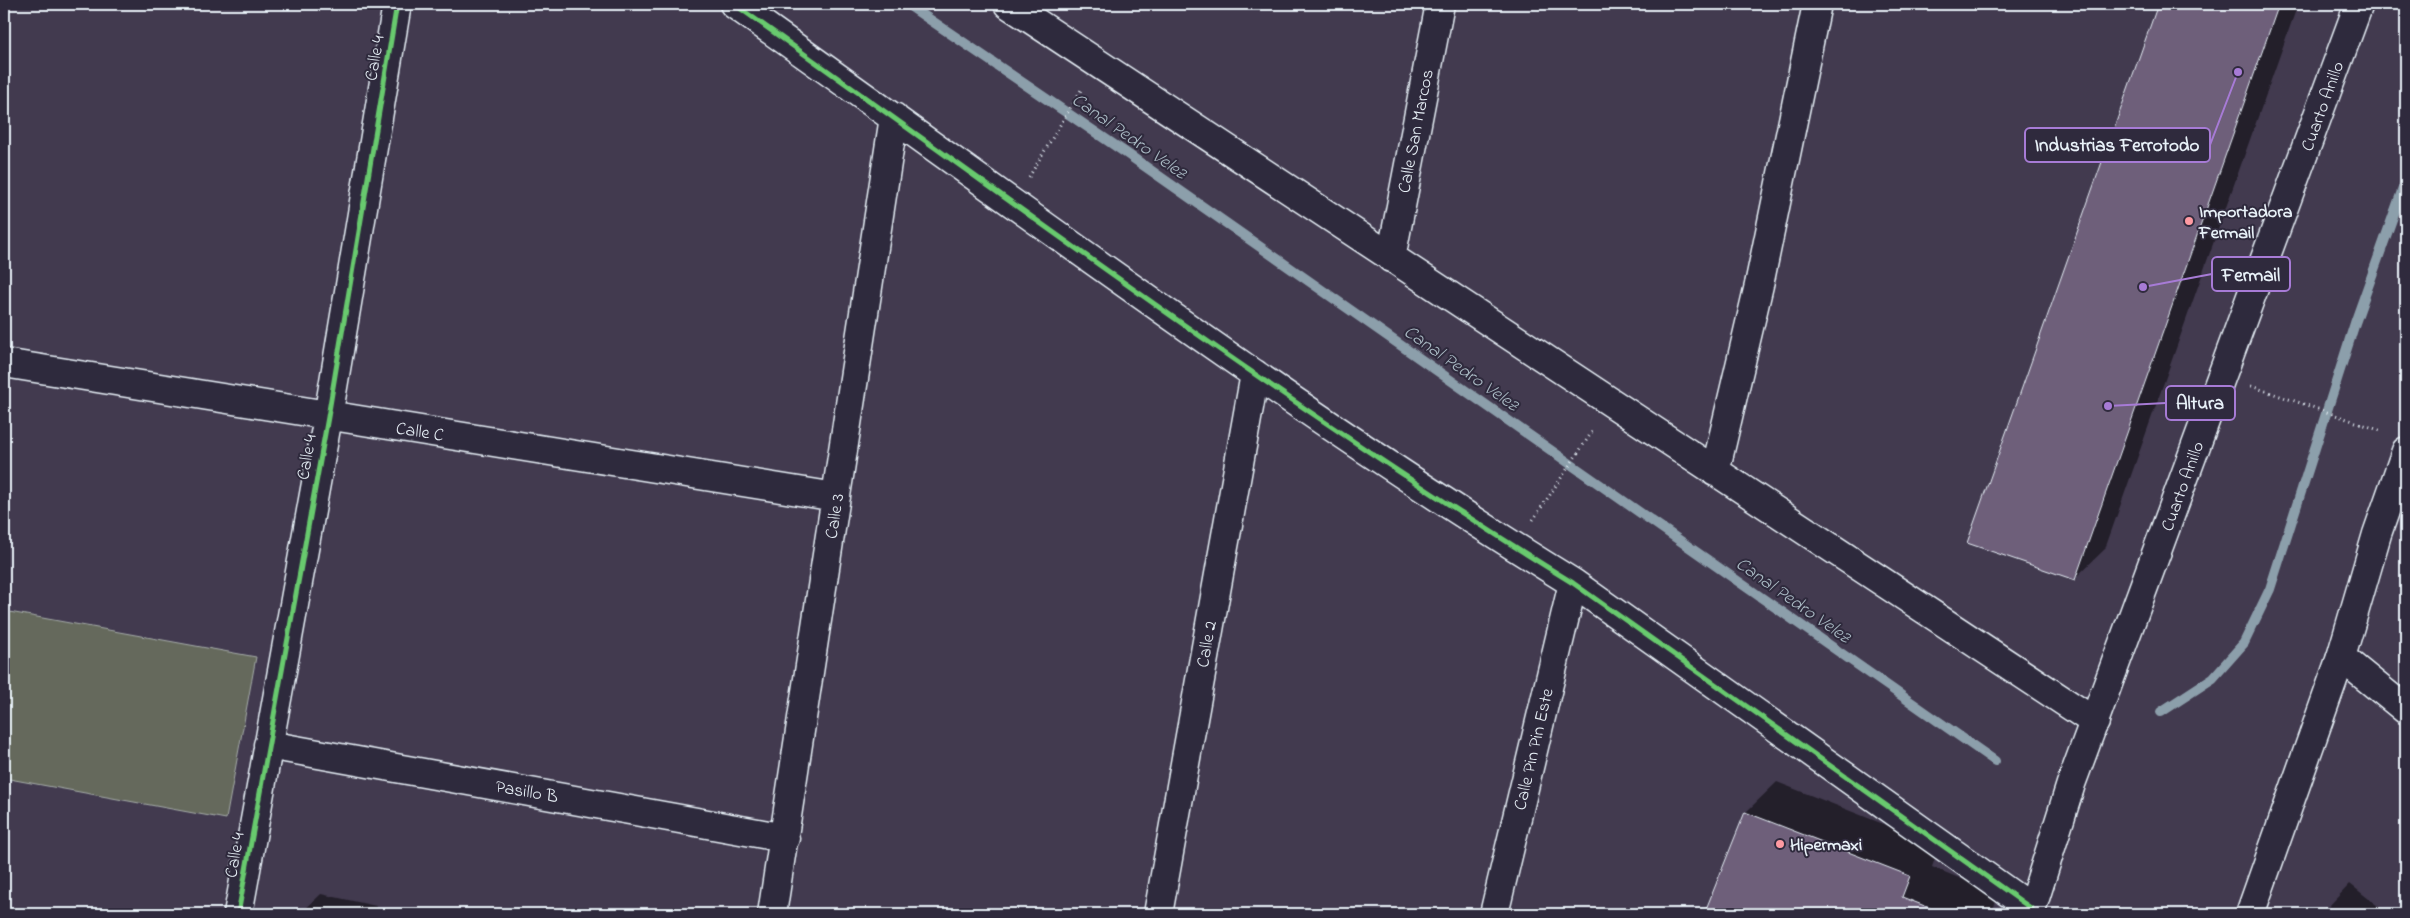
<svg xmlns="http://www.w3.org/2000/svg" width="2410" height="918" font-family="'Indie Flower',sans-serif">
<rect width="100%" height="100%" fill="#423a4f"/>
<filter id="ink" filterUnits="userSpaceOnUse"><feTurbulence type="fractalNoise" baseFrequency=".02" numOctaves="2"/><feDisplacementMap in="SourceGraphic" scale="10" xChannelSelector="R" yChannelSelector="G"/><feConvolveMatrix kernelMatrix="1 2 1 2 8 2 1 2 1" color-interpolation-filters="sRGB"/></filter>
<g filter="url(#ink)">
<path fill="#65695b" stroke="#a6adaa" d="M4 611 256 657 226 819 4 778Z"/>
<path fill="#0007" d="M2159 4H2298L2105 549 2074 579 1969 542Z
M1777 782 1939 846 1932 867 1999 894 1991 914H1706L1746 812Z
M2350 884 2388 914H2325L2327 908Z
M321 894 376 906 374 914H300Z"/>
<g fill="none" stroke-linecap="round" stroke-linejoin="round">
<path stroke="#8c9fab" stroke-width="10" d="M907 4 1126 153 1995 761
M2161 712 2213 678 2244 643 2270 589 2355 323 2406 180"/>
</g>
<path fill="#6e5e7a" stroke="#e8f1f8" d="M2158 4H2279L2075 580 1967 543Z
M1745 812 1910 876 1902 897 1945 914H1704Z
M2325 908 2334 914H2323Z"/>
<g fill="none" stroke-linecap="round" stroke-linejoin="round">
<g stroke="#e8f1f8" stroke-width="31">
<path id="street" d="M734 4C1011 200 1284 405 1573 583L2032 909
M1008 4 2095 722
M1391 258 1440 4
M4 363 836 497
M1715 472 1759 285 1817 4
M2341 657 2406 710
M268 745 785 838
M238 914 328 417 397 4
M772 914 894 117
M1158 914 1255 374
M1494 914 1573 583"/>
</g>
<g stroke="#e8f1f8" stroke-width="31">
<path id="highway" d="M2030 914 2071 784 2359 4
M2250 914 2341 657 2377 534 2406 451"/>
</g>
<path stroke="#e8f1f8" stroke-width="3" stroke-dasharray="1 4" stroke-linecap="butt" d="M1029 177 1081 90
M2251 386 2382 431
M1533 520 1594 429"/>
<use href="#street" stroke="#2f2a3d" stroke-width="28"/>
<use href="#highway" stroke="#2f2a3d" stroke-width="28"/>
<g stroke="#2f2a3d" stroke-width="8">
<path id="cycleway" d="M734 4C1011 200 1284 405 1573 583L2032 909
M238 914 328 417 397 4"/>
</g>
<use href="#cycleway" stroke="#67ca6e" stroke-width="5"/>
</g>
</g>
<g fill="#ff9aa2" stroke="#2f2a3d" stroke-width="2">
<circle cx="2189" cy="221" r="5"/>
<circle cx="1780" cy="844" r="5"/>
</g>
<g text-anchor="middle" stroke-width="4" stroke-linejoin="round" paint-order="stroke">
<g font-size="18" fill="#e8f1f8" stroke="#2f2a3d">
<text transform="translate(374 58) rotate(-80)" y="6">Calle 4</text>
<text transform="translate(2322 106) rotate(-70)" y="6">Cuarto Anillo</text>
<text transform="translate(1415 131) rotate(-79)" y="6">Calle San Marcos</text>
<text transform="translate(420 431) rotate(9)" y="6">Calle C</text>
<text transform="translate(306 457) rotate(-80)" y="6">Calle 4</text>
<text transform="translate(2182 486) rotate(-70)" y="6">Cuarto Anillo</text>
<text transform="translate(834 516) rotate(-81)" y="6">Calle 3</text>
<text transform="translate(1206 644) rotate(-80)" y="6">Calle 2</text>
<text transform="translate(1533 749) rotate(-77)" y="6">Calle Pin Pin Este</text>
<text transform="translate(527 791) rotate(10)" y="6">Pasillo B</text>
<text transform="translate(234 855) rotate(-80)" y="6">Calle 4</text>
</g>
<g font-size="18" font-weight="bold" fill="#e8f1f8" stroke="#2f2a3d" text-anchor="start">
<text x="2199" y="217">Importadora<tspan x="2199" dy="21">Fermail</tspan></text>
<text x="1790" y="850">Hipermaxi</text>
</g>
<g font-size="19" font-style="italic" fill="#aabac4" stroke="#2f2a3d">
<text transform="translate(1130 135) rotate(35)" y="7">Canal Pedro Velez</text>
<text transform="translate(1462 367) rotate(35)" y="7">Canal Pedro Velez</text>
<text transform="translate(1794 599) rotate(35)" y="7">Canal Pedro Velez</text>
</g>
</g>
<path fill="none" stroke="#a77bd6" stroke-width="2" d="M2238 72L2210 145M2143 287L2212 274M2108 406L2166 403"/>
<g fill="#a77bd6" stroke="#2f2a3d" stroke-width="2">
<circle cx="2238" cy="72" r="5"/>
<circle cx="2143" cy="287" r="5"/>
<circle cx="2108" cy="406" r="5"/>
</g>
<g fill="#2f2a3d" stroke="#a77bd6" stroke-width="2">
<rect x="2025" y="128" width="185" height="34" rx="5"/>
<rect x="2212" y="257" width="78" height="34" rx="5"/>
<rect x="2166" y="386" width="69" height="34" rx="5"/>
</g>
<g font-size="19" text-anchor="middle" font-weight="bold" fill="#e8f1f8">
<text x="2117" y="151">Industrias Ferrotodo</text>
<text x="2251" y="281">Fermail</text>
<text x="2200" y="409">Altura</text>
</g>
<rect width="2410" height="918" fill="none" stroke="#2f2a3d" stroke-width="20"/>
<rect x="10" y="10" width="2390" height="898" fill="none" stroke="#e8f1f8" stroke-width="2" filter="url(#ink)"/>
</svg>
